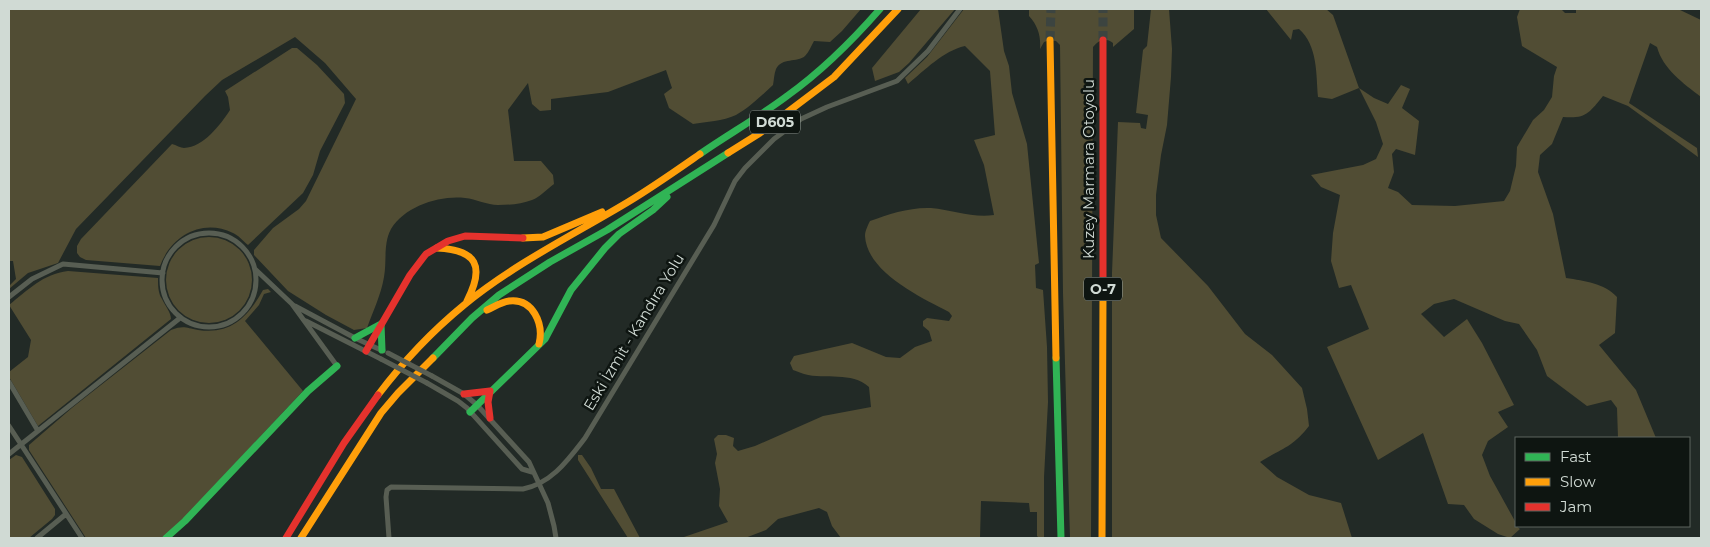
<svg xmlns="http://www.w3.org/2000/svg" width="1710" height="547" font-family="Montserrat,sans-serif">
<rect width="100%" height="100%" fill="#222a26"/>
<path fill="#514d34" d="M9 9H861L842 31 830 42 814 41C811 46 809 52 805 56 797 63 782 57 776 69 774 74 774 80 773 85 762 95 749 108 736 115 723 121 706 122 693 124L669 108 664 94 672 88 666 70 608 92 551 99V110L540 111 532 104 528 83 508 110 514 161H541L553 175 554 184C547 189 540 197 532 200 522 204 509 205 498 205 487 205 476 199 465 198 440 195 405 206 391 229 383 244 387 261 384 277 381 295 373 311 367 328L354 330 326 315 288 291 254 255V250L273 228 299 209 306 201 356 99 325 63 295 37 222 80 205 96 76 229 58 263 28 273 9 289V286L16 279 13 261H9Z
M921 9H955L909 63 899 72 875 81 872 68Z
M964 9H998L1004 51 1009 66 1012 93 1027 144 1039 263 1035 265 1036 288 1043 290 1047 347 1048 402 1044 477V538H1039L1037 536V512H1030L1029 503 981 501 980 538H841L832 526 827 512 819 508 778 519 766 530 745 538H681L728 522 719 506 720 489 715 463 717 454 714 439 718 435H726L734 438 733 446 738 451 755 446 823 416 871 407 869 387C851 371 826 380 804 374 800 373 797 371 793 370L790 363 794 356 852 343 886 357 900 358 915 347 932 341 929 331 923 326V321L927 318 949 321 952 316 949 312C920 297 867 272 865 236 865 231 868 225 870 221 889 214 910 207 931 208 953 210 972 218 994 215L984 165 974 140 995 135 990 71 965 46C943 51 925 70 908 84L905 78 927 57Z
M1029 9 1134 10V29L1113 47V43C1105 37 1099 40 1093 47L1091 538H1070L1063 293 1060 45 1056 41 1050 40 1044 42 1040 49C1041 36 1038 26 1029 16Z
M1151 9H1169L1172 49 1171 77 1167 125 1161 155 1156 195V215L1161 238 1208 286 1245 334 1272 355 1302 388 1307 409 1309 426C1292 448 1282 448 1260 462L1277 477 1309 495 1341 503 1352 538H1112V273L1118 122 1140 123 1141 128 1146 129 1148 115 1136 113 1143 50 1147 46Z
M1266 9H1326L1333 15 1359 88 1374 98 1388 104 1401 85 1410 89 1402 108 1419 121 1415 155 1396 149 1392 154 1394 172 1388 188 1398 192 1412 205 1455 206 1504 201 1510 191 1516 166 1517 147 1533 120 1544 110 1552 97 1554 76 1557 67 1522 46 1517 17 1520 9H1561L1565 13H1576V9H1678L1701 20V97C1683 83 1663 69 1657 47L1650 43 1629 103 1697 148 1698 157 1628 106 1603 96C1589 113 1586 119 1563 117L1552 144 1540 155 1538 172 1553 214 1566 278C1585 281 1604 283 1617 297L1615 333 1599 345 1636 390 1656 438H1618L1617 408 1611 400 1587 406 1547 376 1537 350 1519 324 1505 321 1454 299 1434 304 1421 314 1444 337 1467 319 1482 343 1514 405 1498 412 1508 427 1488 441 1482 455 1490 476 1516 523V526L1520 529 1510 538 1498 534 1474 519 1464 505 1448 504 1423 433 1378 460 1327 347 1369 329 1351 285 1339 288 1331 261 1333 233 1340 195 1321 187 1311 175 1363 165 1376 159 1383 144 1376 122 1359 88 1332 99 1318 97C1316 74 1318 46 1299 29L1293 30 1291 40Z
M292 48H297L317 65 344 94 345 103 320 151 313 175 303 193 248 245C243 241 238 235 233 233 202 218 171 236 160 266L86 260 80 257 77 253V246L81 239 172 144C176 145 181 148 184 148 204 147 220 125 230 110L228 97 225 91Z
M166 280a43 43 0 1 1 86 0a43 43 0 1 1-86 0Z
M68 271 158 278C158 285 158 293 162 299 165 306 171 312 171 319L38 426 9 377V372L28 357 31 340 9 305C28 290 43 274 68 271Z
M268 289 271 292 264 294 259 305 245 321 303 391 184 518 162 538H86L29 450V445L73 407 171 330C184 325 186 328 198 330 231 335 248 317 263 290Z
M16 455 22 457 55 509V515L52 519 29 538H9V460Z
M578 455H582L591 468 601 489H614L640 538H628L578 460Z"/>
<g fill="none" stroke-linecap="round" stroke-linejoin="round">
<path stroke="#3c4440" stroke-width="9" stroke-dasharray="9 4.5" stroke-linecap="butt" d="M1050 40 1051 9
M1103 40V9"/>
<path stroke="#585e53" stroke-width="5" d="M162 280a47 47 0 1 1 94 0a47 47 0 1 1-94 0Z
M255 269 292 304 337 366
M9 297 32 279 63 264 163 273
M295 306 355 338 383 351
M306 321 381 359
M432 376 464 394 477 405 529 462 548 503 554 526 556 538
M9 382 38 431
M427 383 458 401 467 408 522 469 532 472
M9 426 82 538
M9 454 180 318
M37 538 66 514
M389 538 386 497 387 490 391 487 523 489C552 483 568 460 585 438L714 225 735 181 745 168 774 139 801 119 827 107 897 81 928 51 960 9"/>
<path stroke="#30b455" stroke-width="7" d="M700 154C729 134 759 117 787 96 822 71 852 41 880 9
M381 324 382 350
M355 338 379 325
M433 358 472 318 499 295 550 262 607 230 728 153
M1056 358 1061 538
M470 412 545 339 571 290 605 248 619 234 653 210 667 197
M166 538 185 521 308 391 337 366"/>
<path stroke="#ff9f0a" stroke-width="7" d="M1050 40 1056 358
M728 153 760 133 834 77 898 9
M523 238 543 237 602 212
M437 248C477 250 485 266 467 301
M487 310C494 307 501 302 509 301 533 298 544 324 539 344
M378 395C403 362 431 332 464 305 514 264 573 235 628 202 653 187 677 170 700 154
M301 538 381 413 398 393 433 358
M1102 538 1103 294"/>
<path stroke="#e5322d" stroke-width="7" d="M1103 40V294
M366 351 410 275 426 254 448 241 465 236 523 238
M464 394 490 391 488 402 490 418
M286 538 344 443 378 395"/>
<path stroke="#585e53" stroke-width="5" d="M388 353 432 376
M381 359 427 383"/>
</g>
<g text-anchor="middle" stroke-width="5" stroke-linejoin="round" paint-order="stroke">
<g fill="#0e1511" stroke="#969f9a" stroke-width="1">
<rect x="750" y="110.5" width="50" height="23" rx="4"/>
<rect x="1084" y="277.5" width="38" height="23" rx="4"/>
</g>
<g font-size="14" font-weight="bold" fill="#d0dad4">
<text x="775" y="127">D605</text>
<text x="1103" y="294">O-7</text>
</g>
<g font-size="15" fill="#d0dad4" stroke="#0e1511">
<text transform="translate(1089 169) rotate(-90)" y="5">Kuzey Marmara Otoyolu</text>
<text transform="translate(634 332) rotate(-59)" y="5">Eski İzmit - Kandıra Yolu</text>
</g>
</g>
<rect width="1710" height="547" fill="none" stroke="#d0dad4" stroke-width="20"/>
<rect x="1515" y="437" width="175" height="90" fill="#0e1511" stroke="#5c645f"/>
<rect x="1525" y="453" width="25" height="8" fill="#30b455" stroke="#5c645f"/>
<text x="1560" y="462" font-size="15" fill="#d0dad4">Fast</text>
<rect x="1525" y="478" width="25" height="8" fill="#ff9f0a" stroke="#5c645f"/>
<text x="1560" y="487" font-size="15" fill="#d0dad4">Slow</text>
<rect x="1525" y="503" width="25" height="8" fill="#e5322d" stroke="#5c645f"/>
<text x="1560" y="512" font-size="15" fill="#d0dad4">Jam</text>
</svg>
